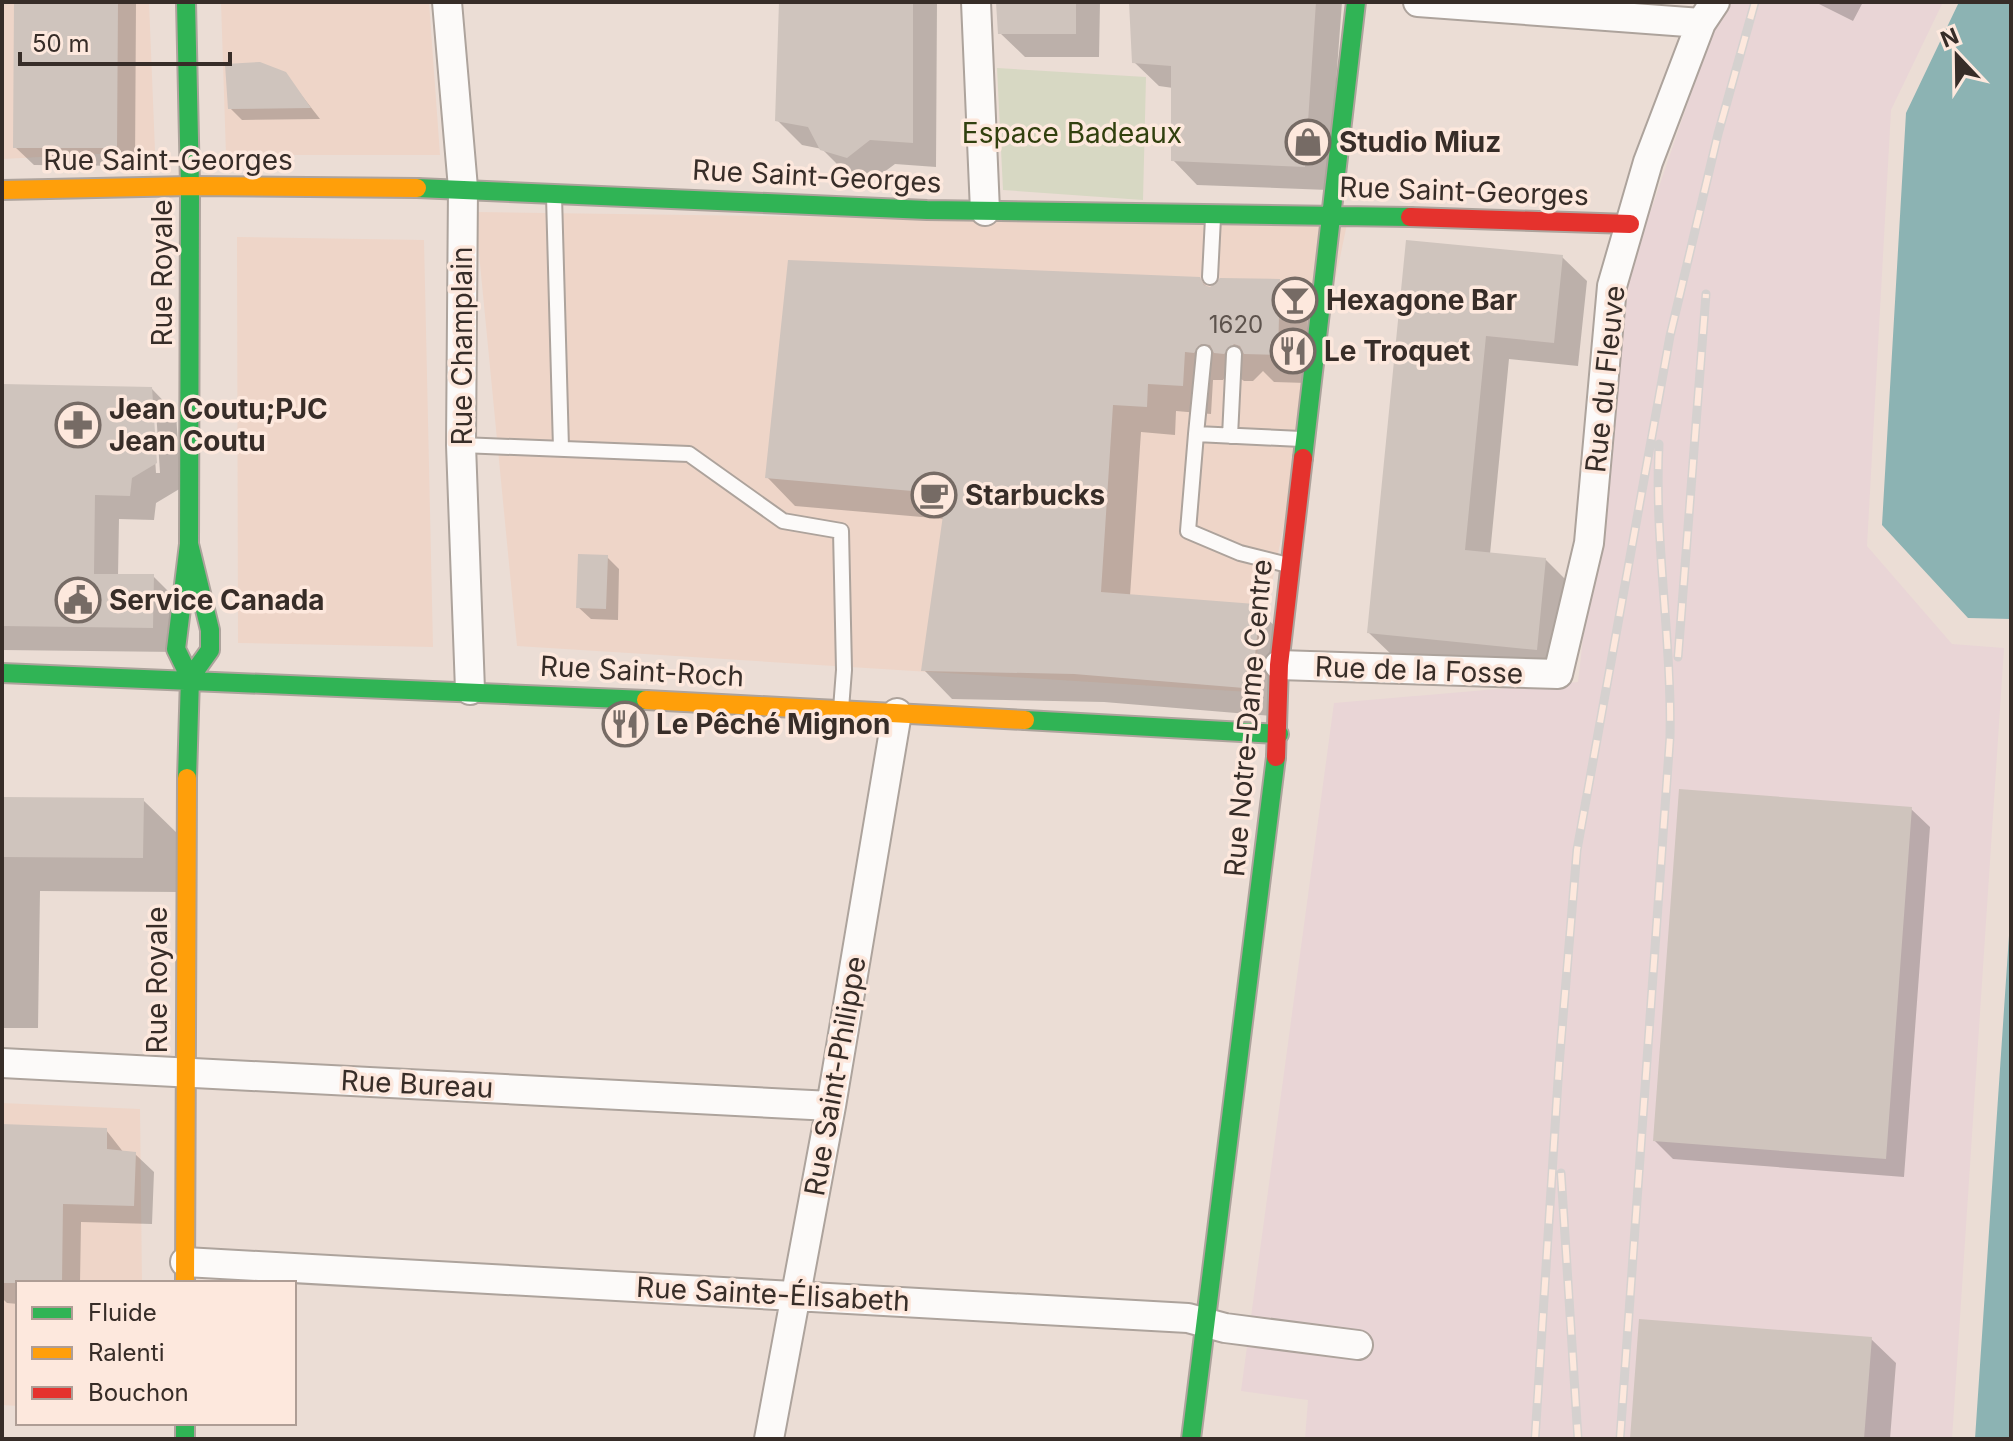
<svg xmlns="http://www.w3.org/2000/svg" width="2013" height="1441" font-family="Inter,sans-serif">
<rect width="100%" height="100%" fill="#ebddd5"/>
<path fill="#eed5c8" d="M2 2H149L155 151 2 159Z
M221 2H429L440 155H226Z
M475 212 1347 224 1249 692 517 646Z
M237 237 424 240 433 647 238 643Z
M2 1103 140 1109 142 1283H18V1406L2 1405Z"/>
<path fill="#e9d5d6" d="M1727 2H1943L1891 110 1867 546 1952 644 2004 648 1952 1439H1305L1308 1400 1241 1391 1334 703 1578 682 1622 295 1712 32Z"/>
<path fill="#d7d8c3" d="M997 68 1146 77 1143 200 1003 190Z"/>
<path fill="#8cb3b3" d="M1959 2H2011V619L1968 618 1882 525 1906 113Z
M2011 906V1439H1975Z"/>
<path fill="#0003" fill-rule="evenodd" d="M16 2 136 3 135 166 34 165 15 147Z
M781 2H937L936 167 895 164 872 181 847 174 822 149 802 145 777 120Z
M998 2H1100L1099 57H1025L1000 33Z
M1131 2H1342L1328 190 1197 185 1173 160V88L1159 86 1134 62Z
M1815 2H1863L1853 21Z
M285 74 320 119 242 120 230 108Z
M1408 242 1562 257 1587 281 1578 366 1509 359 1490 554 1545 559 1570 584 1561 673 1394 657 1369 633Z
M1199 279 1209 289 1279 281 1308 309 1306 383 1274 382 1263 371 1253 381H1244L1229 371 1223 380H1213L1211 414 1176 411 1175 435 1141 432 1130 596 1254 606 1283 634 1272 716 1104 702 952 699 924 670 945 519 795 506 767 477Z
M2 386 152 389 176 414 181 488 156 503 154 520 119 519 118 576H153L178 601 177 652 2 650ZM152 410H156L160 473H156Z
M607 557 619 569 618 620 591 619 578 607Z
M2 799 143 800 179 835 178 892 40 891 38 1028H2Z
M1911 809 1930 827 1904 1177 1673 1159 1655 1141Z
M2 1126 106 1130 124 1153 135 1154 154 1172 152 1224 81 1222 80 1283H18V1304L7 1303 2 1298Z
M1871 1339 1896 1363 1890 1439H1632Z"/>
<path fill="#cfc4bd" d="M14 2H118L117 148H13Z
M779 2H913V143L870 140 847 158 820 150 808 127 775 121Z
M996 2H1076V34H998Z
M1129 2H1316L1305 167 1171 161V66L1132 63Z
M260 62 286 72 311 108 228 109 225 64Z
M1406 240 1563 255 1554 343 1486 336 1465 550 1546 558 1537 650 1367 633Z
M788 260 1200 277 1204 285 1210 287 1220 278 1280 279 1278 355 1244 354 1240 346 1234 344 1224 354 1214 353 1210 345 1201 344 1194 353 1185 352 1183 386 1148 384 1147 407 1113 405 1101 592 1255 604 1254 627 1258 628 1254 665 1247 664 1244 688 1074 674 921 671 946 494 765 478Z
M2 384 152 387 157 463 132 478 130 496 95 495 94 574H154L153 628 2 626Z
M578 554 608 555 606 609 576 608Z
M1679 789 1912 807 1886 1159 1653 1141Z
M2 797 144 798 143 858 2 857Z
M2 1124 107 1128V1149L136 1152 134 1206 63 1204 62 1283H2Z
M1639 1319 1872 1337 1864 1439H1630Z"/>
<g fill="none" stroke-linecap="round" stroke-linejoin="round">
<g stroke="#ada39c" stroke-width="18">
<path id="lane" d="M554 196 561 448
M1210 277 1213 218
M1196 434 1204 353
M1230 436 1234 354
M461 445 689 454 783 521 841 531 844 670 841 709
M1288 565 1240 553 1188 531 1196 434 1301 439"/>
</g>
<g stroke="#ada39c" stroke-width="32">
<path id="street" d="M447 2 463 188 461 445 470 690
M976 2 985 211
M1418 2 1701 23
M1279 665 1558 674 1589 543 1612 286 1648 162 1701 23 1715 2
M2 1063 831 1106
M185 1262 1188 1318 1225 1328 1358 1345
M769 1439 831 1106 897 713"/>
</g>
<g stroke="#ada39c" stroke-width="22">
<path id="fast" d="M186 2 190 186 189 544 176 649 190 678
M417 188 927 210 1410 217
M1303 458 1356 2
M2 673 646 700
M1025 720 1279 734
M187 778 190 678 210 650V630L189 544
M185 1423V1439
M1191 1439 1276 757"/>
</g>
<g stroke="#ada39c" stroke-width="22">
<path id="slow" d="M2 190 190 186 417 188
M646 700 1025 720
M185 1283 187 778"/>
</g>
<g stroke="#ada39c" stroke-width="22">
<path id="jam" d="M1410 217 1630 224
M1276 757 1279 665 1303 458"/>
</g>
<use href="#lane" stroke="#fcfaf9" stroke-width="14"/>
<use href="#street" stroke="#fcfaf9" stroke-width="28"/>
<use href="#fast" stroke="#30b455" stroke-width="18"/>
<use href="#slow" stroke="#ff9f0a" stroke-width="18"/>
<use href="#jam" stroke="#e5322d" stroke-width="18"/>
<g stroke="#d5d1cf" stroke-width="9">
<path id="rail" d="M1678 657 1706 294
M1561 1173 1578 1439
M1535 1439 1559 1065 1577 850 1670 336 1718 134 1755 2
M1620 1439 1670 737C1672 639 1654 542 1659 444"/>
</g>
<use href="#rail" stroke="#fde8dd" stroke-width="6" stroke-dasharray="18" stroke-linecap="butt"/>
</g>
<defs>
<g id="shop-ring" transform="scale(2.3)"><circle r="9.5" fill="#fde8dd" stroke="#766b65" stroke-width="1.5"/><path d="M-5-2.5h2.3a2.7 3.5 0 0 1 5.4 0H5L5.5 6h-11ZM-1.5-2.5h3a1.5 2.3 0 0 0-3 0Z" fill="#766b65"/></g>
<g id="bar-ring" transform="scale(2.3)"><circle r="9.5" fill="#fde8dd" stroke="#766b65" stroke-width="1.5"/><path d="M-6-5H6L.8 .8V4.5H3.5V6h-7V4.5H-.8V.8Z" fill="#766b65"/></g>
<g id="restaurant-ring" transform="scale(2.3)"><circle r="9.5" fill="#fde8dd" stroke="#766b65" stroke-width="1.5"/><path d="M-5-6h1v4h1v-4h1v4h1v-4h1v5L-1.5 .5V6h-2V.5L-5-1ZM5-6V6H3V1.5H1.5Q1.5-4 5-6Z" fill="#766b65"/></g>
<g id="pharmacy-ring" transform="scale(2.3)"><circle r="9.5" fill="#fde8dd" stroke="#766b65" stroke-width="1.5"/><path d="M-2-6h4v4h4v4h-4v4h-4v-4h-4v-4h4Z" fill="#766b65"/></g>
<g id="cafe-ring" transform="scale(2.3)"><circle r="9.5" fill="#fde8dd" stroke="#766b65" stroke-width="1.5"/><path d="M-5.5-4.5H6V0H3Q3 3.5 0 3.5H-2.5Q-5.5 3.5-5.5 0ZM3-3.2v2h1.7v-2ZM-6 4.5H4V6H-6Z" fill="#766b65"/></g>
<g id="civic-ring" transform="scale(2.3)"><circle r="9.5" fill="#fde8dd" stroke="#766b65" stroke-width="1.5"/><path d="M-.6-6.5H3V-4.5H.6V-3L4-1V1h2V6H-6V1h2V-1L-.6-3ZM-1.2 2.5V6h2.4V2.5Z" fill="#766b65"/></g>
</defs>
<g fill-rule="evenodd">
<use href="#shop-ring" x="1308" y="142"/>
<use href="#bar-ring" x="1295" y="300"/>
<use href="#restaurant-ring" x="1293" y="351"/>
<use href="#pharmacy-ring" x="78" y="425"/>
<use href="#cafe-ring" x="934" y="495"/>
<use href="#civic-ring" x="78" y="600"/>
<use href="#restaurant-ring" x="625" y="724"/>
</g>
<g text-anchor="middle" stroke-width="7" stroke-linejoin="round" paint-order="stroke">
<g font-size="24" fill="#5d534d">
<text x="1236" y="333">1620</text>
</g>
<g font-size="28" fill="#31400e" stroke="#fde8dd">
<text x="1072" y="143">Espace Badeaux</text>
</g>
<g font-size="28" font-weight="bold" fill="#372d28" stroke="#fde8dd" text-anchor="start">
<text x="1339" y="152">Studio Miuz</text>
<text x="1326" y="310">Hexagone Bar</text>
<text x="1324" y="361">Le Troquet</text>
<text x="109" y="419">Jean Coutu;PJC<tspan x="109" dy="32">Jean Coutu</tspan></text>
<text x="965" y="505">Starbucks</text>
<text x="109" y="610">Service Canada</text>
<text x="656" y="734">Le Pêché Mignon</text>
</g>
<g font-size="28" fill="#372d28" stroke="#fde8dd">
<text x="168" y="170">Rue Saint-Georges</text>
<text transform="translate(817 176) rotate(3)" y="10">Rue Saint-Georges</text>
<text transform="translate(1464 191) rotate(2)" y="10">Rue Saint-Georges</text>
<text transform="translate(162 273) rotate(-90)" y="10">Rue Royale</text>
<text transform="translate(462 346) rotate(-90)" y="10">Rue Champlain</text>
<text transform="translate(1605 379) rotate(-84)" y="10">Rue du Fleuve</text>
<text transform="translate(1419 670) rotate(2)" y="10">Rue de la Fosse</text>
<text transform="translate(642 671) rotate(3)" y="10">Rue Saint-Roch</text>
<text transform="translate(1248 718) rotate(-85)" y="10">Rue Notre-Dame Centre</text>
<text transform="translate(157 980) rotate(-90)" y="10">Rue Royale</text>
<text transform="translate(835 1076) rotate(-80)" y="10">Rue Saint-Philippe</text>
<text transform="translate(417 1084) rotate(3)" y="10">Rue Bureau</text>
<text transform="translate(773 1294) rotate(3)" y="10">Rue Sainte-Élisabeth</text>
</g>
</g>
<rect width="2013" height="1441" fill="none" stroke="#372d28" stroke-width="8"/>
<rect x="16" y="1281" width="280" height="144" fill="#fde8dd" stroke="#ae9d95" stroke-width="2"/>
<rect x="32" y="1307" width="40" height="12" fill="#30b455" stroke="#ae9d95" stroke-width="2"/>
<text x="88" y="1321" font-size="24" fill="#372d28">Fluide</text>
<rect x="32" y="1347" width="40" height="12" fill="#ff9f0a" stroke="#ae9d95" stroke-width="2"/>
<text x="88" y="1361" font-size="24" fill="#372d28">Ralenti</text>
<rect x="32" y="1387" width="40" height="12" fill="#e5322d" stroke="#ae9d95" stroke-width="2"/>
<text x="88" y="1401" font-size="24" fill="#372d28">Bouchon</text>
<g transform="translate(1957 56) rotate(338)" stroke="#fde8dd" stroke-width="6" paint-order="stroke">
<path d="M0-6L14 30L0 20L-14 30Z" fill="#372d28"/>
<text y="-12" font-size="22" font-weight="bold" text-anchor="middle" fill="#372d28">N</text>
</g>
<path d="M20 52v12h210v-12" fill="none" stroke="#372d28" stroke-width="4"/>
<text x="32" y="52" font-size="24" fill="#372d28" stroke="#fde8dd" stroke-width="6" paint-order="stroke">50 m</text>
</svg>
